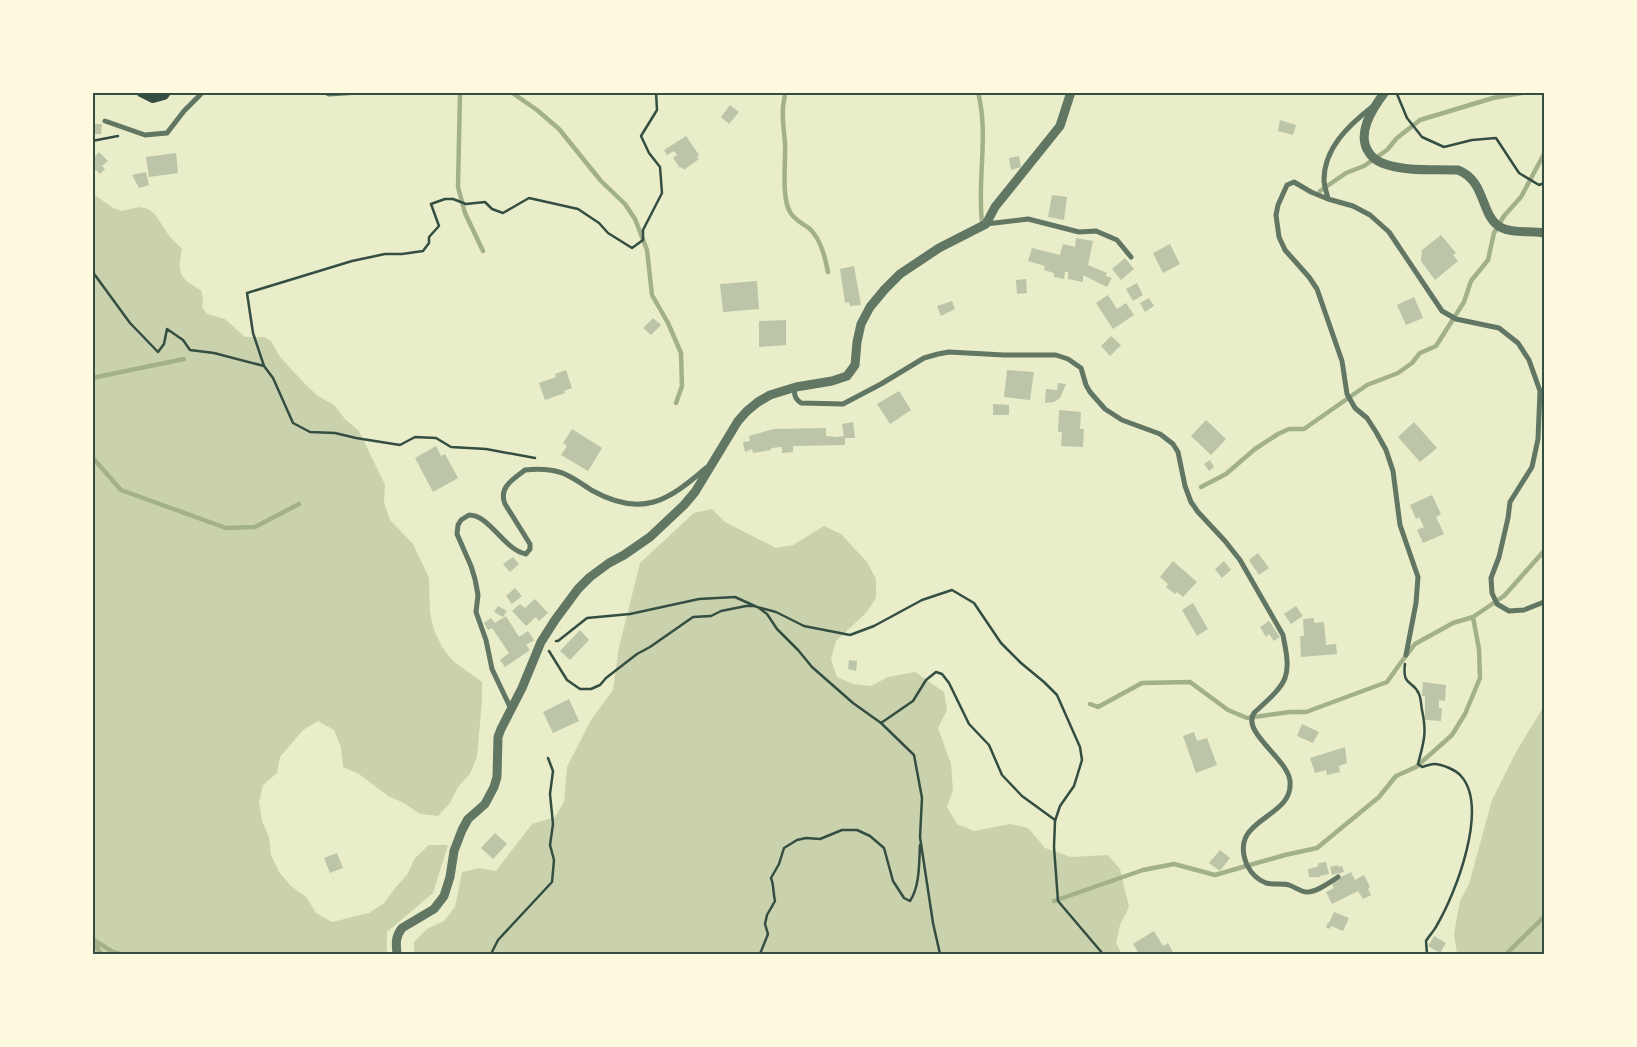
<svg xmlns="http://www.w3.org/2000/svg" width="1637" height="1047" font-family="'Fira Sans Condensed',sans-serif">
<rect width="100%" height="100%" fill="#e9edc9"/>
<path fill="#cad2ad" d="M92 193 113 208 122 211 139 207 148 209 155 214 170 237 182 249C177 273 179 278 201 290L203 299 202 307 207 314 225 319 245 337H264L271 341 280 357 305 384 318 396 334 405 345 419 359 431 385 485 384 503 390 520 413 544 429 578 430 613 434 630 442 647 453 661 482 682V701L477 757 470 774 458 787 450 803 438 816 420 814 404 803 388 796 359 774 343 767 341 747 334 730 318 721 303 730 280 757 277 773 263 785 259 802 262 821 269 837 271 855 279 872 291 886 306 897 316 913 332 922 369 913 384 903 395 888 407 875 415 858 429 845H448L433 893 387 932V954H93Z
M712 509 725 522 776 548 793 545 824 526 841 534 867 562 876 579V598L866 613 836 641 831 659 837 677 853 684 871 686 888 677 915 672 944 692 947 710 938 728 951 764 953 790 947 807 957 824 974 831 1010 824 1028 828 1045 848 1071 857 1108 855 1120 869 1129 907 1120 925 1116 943 1122 954H414V942L427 929 444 921 455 907 462 872 479 868 496 871 532 824 555 817 564 802 567 767 591 720 613 690 619 647 640 563 694 513Z
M1544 706V954H1457L1454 934 1460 901 1469 884 1492 800 1516 752Z"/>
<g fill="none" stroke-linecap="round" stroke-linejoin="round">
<path stroke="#a3b18a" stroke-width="4.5" d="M460 92 458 187 465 213 483 251
M511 92 537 110 559 129 601 181 625 204 635 219 647 250 652 295 668 323 681 353 682 386 676 403
M785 92C785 98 783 103 783 108 782 119 784 131 785 143 786 160 781 197 790 212 795 221 803 223 810 229 821 240 825 257 828 272
M978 92C989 135 977 179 982 222
M1320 191 1346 173 1364 166 1387 150 1397 138 1420 120 1493 98 1527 92
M92 378 184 359
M92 457 121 490 226 528 255 527 299 504
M1201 487 1226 474 1255 449 1278 434 1289 429H1304L1367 385 1398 373 1412 363 1420 353 1436 346 1464 302 1471 281 1488 260 1494 233 1504 216 1521 197 1544 154
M1090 704 1098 707 1142 683 1190 682 1228 710 1247 718 1290 712H1306L1387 682 1402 661 1415 644 1453 623 1473 617 1504 596 1544 551
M1054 901 1143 870 1174 864 1215 875 1285 855 1317 848 1379 797 1396 776 1416 767 1452 735 1465 714 1480 678 1479 649 1473 617
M92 939 113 952 120 954
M94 943 101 954
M1506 954 1544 917"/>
</g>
<path fill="#bcc5a7" d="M730 105 739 112 729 124 721 117Z
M1280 120 1296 125 1293 135 1278 131Z
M92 124H102L101 134H92Z
M686 136 699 155 697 157 699 159 684 170 682 167 680 168 673 158 677 155 674 151 667 155 664 150Z
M99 152 108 161 102 166 105 169 100 174 96 170 92 173V159Z
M176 153 178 173 149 177 146 157Z
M1019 156 1021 167 1011 170 1009 158Z
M146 172 149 185 139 188 132 175Z
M1052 195 1067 197 1064 220 1048 217Z
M1441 235 1456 253 1453 255 1458 261 1435 280 1421 261 1422 250Z
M1076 238 1093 241 1088 265 1107 273 1106 276 1112 278 1107 287 1083 275V282L1068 279V272H1065L1064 279 1054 277V273L1044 270 1045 266 1028 261 1032 248 1060 255 1063 244 1075 247Z
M1170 244 1180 264 1163 273 1153 253Z
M1125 258 1134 269 1121 280 1112 269Z
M854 266 861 305 850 306 849 302 845 303 840 269Z
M1026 279 1027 293 1017 294 1016 280Z
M757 281 759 309 723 312 720 284Z
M1137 283 1143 295 1133 301 1126 289Z
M1108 295 1117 309 1126 303 1134 315 1113 329 1096 303Z
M1414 297 1423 318 1406 325 1397 305Z
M1149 298 1154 306 1145 312 1140 303Z
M952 301 955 309 941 316 937 306Z
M653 318 661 325 651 335 643 328Z
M786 320V345L759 347V321Z
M1111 336 1121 345 1110 356 1101 346Z
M566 370 572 388 564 391 565 393 545 400 539 383 556 377 555 374Z
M1007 370 1034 372 1030 400 1004 397Z
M1058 383 1066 384 1060 398 1054 402 1045 403 1046 389 1057 390Z
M899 391 911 410 890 424 877 404Z
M993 404 1009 405V415H993Z
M1059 410 1081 412 1080 429H1084L1083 447 1061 446 1062 432H1058Z
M1206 420 1226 439 1211 455 1191 436Z
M853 422 855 438H845V445L793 446V452L782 453V447L771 448V450L753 453 752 449 745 452 743 442 750 441 749 436 774 429 826 428V436L836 437 844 436 842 424Z
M1414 422 1437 448 1420 462 1398 437Z
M572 429 602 448 588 471 561 455 567 446 563 443Z
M436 446 441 456 445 454 458 478 433 492 415 458Z
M1210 460 1214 467 1209 471 1204 464Z
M1432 495 1441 514 1436 517 1444 534 1423 543 1417 530 1424 527 1419 517 1416 519 1410 505Z
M1258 553 1269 568 1259 575 1249 560Z
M513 557 519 564 510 572 503 564Z
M1173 561 1197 582 1183 597 1177 592 1175 594 1166 587 1168 584 1160 577Z
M1224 561 1231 570 1222 578 1215 569Z
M515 588 522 596 512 604 506 596Z
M535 599 548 613 539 621 536 617 526 626 512 611 520 604 525 608Z
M1193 603 1208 629 1197 636 1182 610Z
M498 606 507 611 503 617 494 612Z
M1296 606 1303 616 1291 624 1284 614Z
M506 616 519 637 528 631 534 640 526 645 530 650 505 667 500 660 509 653 492 628 488 630 484 623 491 618 495 623Z
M1314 618V623L1324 622 1326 645 1336 644 1337 654 1301 657 1300 636H1304L1303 619Z
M1269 621 1280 637 1274 641 1269 634 1266 637 1260 627Z
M580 630 589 640 570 660 560 651Z
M849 660 857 661 856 671 848 669Z
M1423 682 1446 685 1445 701 1439 700V708H1442L1441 721 1425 720V696H1422Z
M569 699 579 721 553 733 543 712Z
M1302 724 1319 732 1313 743 1297 736Z
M1194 732 1197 741 1207 738 1217 765 1196 773 1183 736Z
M1345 747 1347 763 1339 766 1340 772 1327 775 1326 770 1315 773 1310 758Z
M495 833 507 844 493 859 481 848Z
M1220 850 1230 858 1220 871 1209 863Z
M337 853 343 868 330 873 324 858Z
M1326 862 1329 874 1320 876V877H1309L1308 869 1317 867 1319 863Z
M1338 865V867L1342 866 1344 872 1332 875 1330 867Z
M1351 872 1355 880 1364 875 1370 887 1368 889 1371 895 1363 899 1358 891 1332 904 1326 892 1334 888 1331 882Z
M1334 912 1349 918 1343 931 1331 926 1330 929 1326 927 1328 922 1329 923Z
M1154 931 1163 946 1168 943 1174 954H1139L1133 944Z
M1434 936 1446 943 1440 953 1428 946Z"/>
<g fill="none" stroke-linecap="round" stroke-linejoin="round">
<path stroke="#344e41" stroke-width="2.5" d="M1397 94 1407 118 1422 137 1444 147 1472 140 1496 138 1519 173 1539 185 1544 183
M92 141 118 136
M92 271 130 323 158 352 164 344 167 329 183 340 190 350 214 353 264 366 273 378 293 423 310 432 335 433 356 438 400 445 415 437 436 438 451 447 486 449 535 458
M264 366 253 333 247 293 352 261 385 254H402L423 251 429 243V237L439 226 431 204 445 199H453L466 204 485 202 492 209 503 213 529 198 578 209 599 223 608 233 632 248 643 240V230L662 193 660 167 649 153 641 136 657 110 656 92
M759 608 767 614 777 629 798 650 812 667 853 703 881 723 914 755 922 798 920 837 933 923 940 954
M556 641H558L587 618 630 614 699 599 735 597 757 607 776 612 804 626 850 635 874 626 922 600 952 590 974 603 1001 643 1021 663 1044 682 1057 695 1080 747 1082 760 1074 786 1060 806 1055 821 1054 847 1058 901 1103 954
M549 651 567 680 580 689H591L600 685 606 678 637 654 650 647 693 617 711 616 721 611 746 606H754
M1405 664C1402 687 1413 680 1419 694 1421 698 1421 705 1422 710 1427 733 1424 741 1418 764L1422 767C1426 766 1430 764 1434 764 1442 764 1456 770 1461 776 1489 807 1456 893 1437 925 1434 931 1429 936 1426 941L1427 954
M881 723 913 701 926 680 936 672 942 674 949 683 969 724 989 745 1002 775 1022 796 1055 820
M491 954 498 940 552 882 554 860 550 845 553 824 550 794 553 771 548 758
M760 954 768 934 765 924 767 915 775 901C773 893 774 885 771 878L779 864 784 848 797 840 806 838 820 839 842 830H857L870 836 884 848 893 881 904 898 910 901C920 886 919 863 920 845"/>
<path stroke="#617663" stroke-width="5" d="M324 92 329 94 360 92
M1372 107C1349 125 1324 148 1324 180 1324 186 1327 193 1328 199L1353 206 1370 215 1389 232 1442 311 1456 319 1499 328 1518 343 1529 360 1540 391 1538 439 1532 467 1510 502 1508 518 1499 557 1491 578 1492 593 1497 604 1509 611 1524 610 1544 602
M105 121 145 135 167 133 184 111 203 92
M1328 199 1311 192 1294 182 1287 185 1278 205 1276 215 1279 237 1285 250 1309 277 1317 289 1342 361 1347 394 1355 408 1367 418 1376 432 1386 450 1393 471 1400 525 1418 577 1416 603 1406 655
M986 224 1028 219 1079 232 1096 231 1117 240 1131 257
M796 387C793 393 795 399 801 403L843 404 881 384 924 358 938 354 949 352 1004 355H1056L1068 359 1081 368 1086 385 1090 392 1105 409 1122 420 1160 434 1173 444 1178 452 1185 486 1191 502 1198 512 1225 541 1240 560 1283 635C1285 647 1290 665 1285 678 1280 691 1264 703 1254 713 1241 732 1288 759 1290 781 1294 820 1227 817 1247 865 1251 873 1258 880 1266 883 1274 885 1282 883 1289 885 1295 887 1301 892 1307 892 1317 892 1330 882 1338 877
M511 709 492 669 486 640 476 612 478 595 475 579 471 566 457 534 458 525 461 520 469 515C490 515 504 550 526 554L530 549V544L505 504C498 487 514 479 525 470 535 469 549 469 559 472 569 474 583 485 593 491 642 518 668 501 706 468"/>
<path stroke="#617663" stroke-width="9" d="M1385 92C1372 109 1355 135 1370 154 1373 158 1377 161 1382 163 1405 172 1434 169 1458 170 1487 181 1480 218 1502 228 1514 234 1531 230 1544 233
M397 954C396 944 395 937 402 928L434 909 444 896 450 877 454 851 462 830 468 819 485 804 494 787 497 777 498 737 501 729 522 688 541 642 555 620 578 589 590 577 609 563 624 555 650 537 684 505 695 492 738 421 747 411 758 402 770 395 796 387 832 381 847 376 855 365 857 342 861 324 870 307 885 289 900 274 939 248 986 224 995 207 1060 126 1071 92"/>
<path stroke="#344e41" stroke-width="10" d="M141 92 153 98 164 95 166 92"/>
</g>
<rect width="1637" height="1047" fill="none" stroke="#fefae0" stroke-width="188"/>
<rect x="94" y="94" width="1449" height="859" fill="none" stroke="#344e41" stroke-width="2"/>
</svg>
